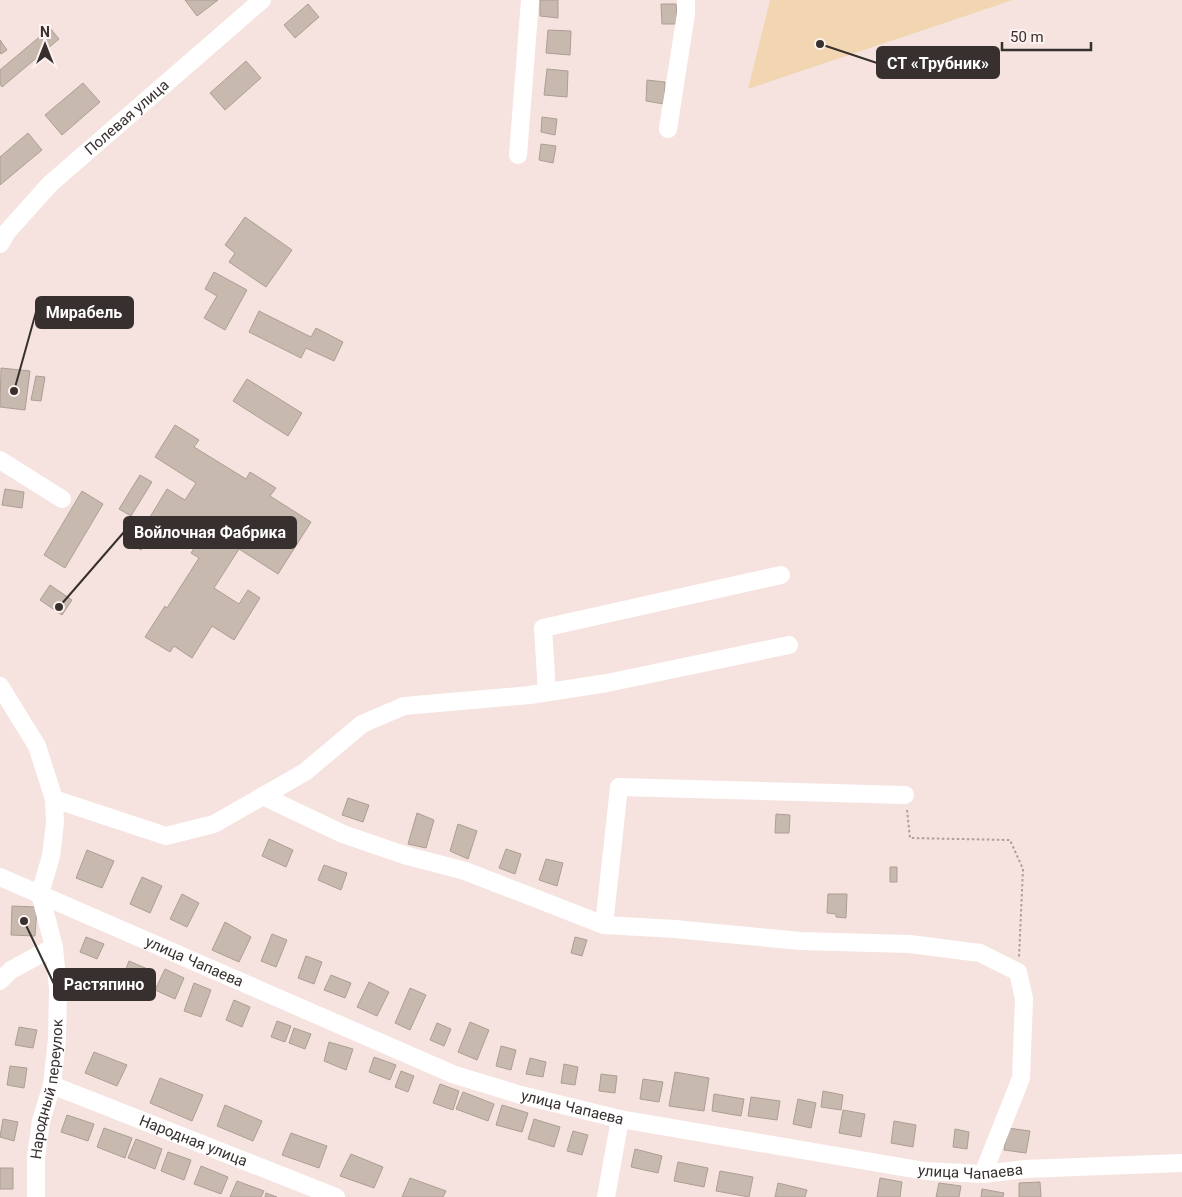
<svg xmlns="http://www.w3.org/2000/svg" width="1182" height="1197" font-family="Roboto,sans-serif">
<rect width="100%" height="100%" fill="#f6e3df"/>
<path fill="#f2d6b2" d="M770 0H1013L748 89Z"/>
<path fill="#c8b9af" stroke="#ac9e95" d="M185 0H218L197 16Z
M540 0H558V18L540 16Z
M308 4 319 17 295 38 284 25Z
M661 4H676L678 24H662Z
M50 28 59 39 2 87 0 84V70Z
M548 30 571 31 570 55 546 53Z
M0 40 7 50 1 54 0 53Z
M246 61 261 78 225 110 210 93Z
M547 69 568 71 567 97 544 95Z
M647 80 665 82 664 104 646 101Z
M83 83 100 102 62 135 45 115Z
M542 117 557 119 555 135 541 132Z
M28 133 42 150 0 185V157Z
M541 144 556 146 553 163 539 160Z
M245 217 292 250 266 287 229 262 235 253 225 245Z
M214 272 247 290 225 330 204 318 217 296 205 289Z
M259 311 311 337 316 328 343 342 334 361 306 348 301 358 249 332Z
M1 368 30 371 25 410 0 407Z
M36 376 45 377 41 401 31 400Z
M247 379 302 413 288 436 233 401Z
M175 425 199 440 194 447 246 479 250 472 276 488 270 496 311 522 278 574 239 549 214 588 239 604 248 590 260 598 234 640 212 626 192 658 174 646 170 652 145 637 165 606 167 608 199 558 191 553 196 545 170 529 163 540 152 533 141 550 133 545 167 489 185 500 196 483 155 457Z
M140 475 152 482 131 516 119 509Z
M5 489 24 492 22 508 2 505Z
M82 491 103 504 65 568 44 555Z
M50 585 72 600 62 615 40 600Z
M348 798 369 805 363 822 342 815Z
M417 813 434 820 426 848 408 844Z
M776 814 790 815 789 833H775Z
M458 824 477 831 468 859 450 851Z
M269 839 293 850 286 867 262 856Z
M506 849 521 854 515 874 499 868Z
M87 850 114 861 102 888 76 878Z
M546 859 563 863 557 886 539 880Z
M324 865 347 873 341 890 318 880Z
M890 867H897V882H890Z
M142 877 162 886 150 913 130 904Z
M182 894 199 903 187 927 170 919Z
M828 894H847L846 918 836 917V914L827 913Z
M12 906 37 907 35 936 11 935Z
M225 922 251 937 239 962 212 950Z
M272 934 287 940 276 967 261 961Z
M86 937 104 944 97 959 80 952Z
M575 937 587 940 582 956 571 953Z
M306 956 322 962 314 984 298 978Z
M129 961 150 970 141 990 121 981Z
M165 969 184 978 175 999 155 990Z
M331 975 351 983 345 998 324 990Z
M369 982 389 992 377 1016 357 1007Z
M194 983 211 990 201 1017 184 1011Z
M410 988 426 995 410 1030 395 1023Z
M234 1000 250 1007 242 1027 226 1020Z
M277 1021 291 1026 285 1042 271 1037Z
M470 1022 489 1030 477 1060 458 1052Z
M437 1023 451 1029 444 1046 430 1040Z
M19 1027 37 1030 33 1048 15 1045Z
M294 1028 311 1034 305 1049 289 1043Z
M329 1042 353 1049 346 1070 324 1061Z
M501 1046 516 1050 511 1070 496 1066Z
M94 1052 127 1065 117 1086 85 1073Z
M374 1057 396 1065 390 1080 369 1072Z
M530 1058 546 1062 543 1077 526 1074Z
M564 1064 578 1067 575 1085 561 1083Z
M10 1066 27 1068 24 1088 7 1085Z
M401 1071 414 1076 408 1092 395 1087Z
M675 1072 709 1078 704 1111 669 1106Z
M601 1074 617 1076 615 1093 599 1091Z
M160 1078 203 1095 192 1121 150 1103Z
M643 1079 663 1082 659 1102 640 1099Z
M440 1084 459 1091 453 1110 433 1103Z
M823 1091 843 1095 841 1110 821 1107Z
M463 1092 494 1104 488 1121 456 1109Z
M714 1094 744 1099 741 1116 712 1111Z
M751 1097 780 1101 777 1120 748 1116Z
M798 1099 816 1103 811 1128 793 1124Z
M225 1105 262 1121 253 1141 217 1126Z
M502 1105 528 1113 522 1132 496 1125Z
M843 1110 865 1114 861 1137 839 1133Z
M67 1115 94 1124 88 1141 61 1132Z
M3 1119 18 1122 14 1141 0 1137Z
M534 1119 560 1127 554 1147 528 1139Z
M894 1121 916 1125 913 1147 891 1143Z
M104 1128 132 1138 125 1158 97 1147Z
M1008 1128 1030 1131 1026 1153 1004 1150Z
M955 1129 969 1132 967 1149 953 1147Z
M573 1131 588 1135 582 1155 567 1151Z
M291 1133 327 1146 319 1168 282 1155Z
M136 1139 162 1149 155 1169 128 1158Z
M635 1149 662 1156 658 1173 631 1167Z
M168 1152 191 1160 184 1180 161 1171Z
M351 1154 383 1167 374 1188 340 1176Z
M678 1162 708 1168 704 1187 674 1181Z
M201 1166 228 1177 221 1194 194 1184Z
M0 1168H13V1189H0Z
M720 1171 753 1177 749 1197 716 1191Z
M410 1178 446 1191 443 1197H402Z
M880 1178 902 1182 900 1197H877Z
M237 1181 264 1191 261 1197H230Z
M1040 1182 1041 1197H1019V1183Z
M778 1183 807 1190 805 1197H775Z
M939 1183 961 1186 959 1197H936Z
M982 1189 1004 1193 1003 1197H981Z
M266 1193 277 1197H265Z"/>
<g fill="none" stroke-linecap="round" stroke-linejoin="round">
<path stroke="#ad9f9c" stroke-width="2" stroke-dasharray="2.5 2.5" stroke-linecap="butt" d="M907 810 910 838 1010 840 1023 869 1019 957"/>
<g stroke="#fff" stroke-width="18">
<path d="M668 129 686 14V0"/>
<path d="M518 155 530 0"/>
<path id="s1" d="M0 244 7 232 50 184 262 0"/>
<path d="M0 460 62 499"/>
<path d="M0 686 37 746 54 799 55 823 51 856 40 894"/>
<path d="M547 692 543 628 781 575"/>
<path d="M263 796 343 834 404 855 465 871 604 925 675 929 800 941 910 944 980 953 1018 972 1024 999 1021 1078 983 1174"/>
<path d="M54 799 166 836 214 824 305 772 362 724 404 706 530 695 607 683 789 645"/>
<path id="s2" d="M0 877 455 1075 521 1095 620 1119 925 1171 983 1174 1025 1169 1182 1163"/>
<path d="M604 925 619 787 905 795"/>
<path d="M0 981 11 970 54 947"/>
<path id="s3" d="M52 1085 336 1197"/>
<path id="s4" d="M36 1197V1157L41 1121 52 1085 57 1040 58 989 54 947 40 894"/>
<path d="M606 1197 620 1119"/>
</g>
</g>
<g text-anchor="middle" stroke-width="4" stroke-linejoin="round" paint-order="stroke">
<g font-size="15" fill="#37302e" stroke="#fef2f0">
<text dy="5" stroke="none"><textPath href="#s1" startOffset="180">Полевая улица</textPath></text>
<text dy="5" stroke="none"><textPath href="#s2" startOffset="212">улица Чапаева</textPath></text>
<text dy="5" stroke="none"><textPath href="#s4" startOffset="109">Народный переулок</textPath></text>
<text dy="5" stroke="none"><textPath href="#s2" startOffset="618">улица Чапаева</textPath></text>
<text dy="5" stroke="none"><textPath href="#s3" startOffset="152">Народная улица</textPath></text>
<text dy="5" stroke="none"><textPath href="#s2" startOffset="1022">улица Чапаева</textPath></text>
</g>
</g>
<path fill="none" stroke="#37302e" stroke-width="2" d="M820 44L877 63M14 391L36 312M59 607L124 532M24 921L54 984"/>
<g fill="#37302e" stroke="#fef2f0" stroke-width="2">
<circle cx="820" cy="44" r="5"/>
<circle cx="14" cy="391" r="5"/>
<circle cx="59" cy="607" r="5"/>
<circle cx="24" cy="921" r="5"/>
</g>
<g fill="#37302e" stroke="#37302e" stroke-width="2">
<rect x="877" y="47" width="122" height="31" rx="5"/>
<rect x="36" y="297" width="97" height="31" rx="5"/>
<rect x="124" y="517" width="172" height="31" rx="5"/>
<rect x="54" y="969" width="101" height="31" rx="5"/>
</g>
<g font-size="16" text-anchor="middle" font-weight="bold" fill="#fff">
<text x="938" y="69">СТ «Трубник»</text>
<text x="84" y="318">Мирабель</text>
<text x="210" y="538">Войлочная Фабрика</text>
<text x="104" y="990">Растяпино</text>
</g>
<g transform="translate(45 45)" stroke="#fef2f0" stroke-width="4" paint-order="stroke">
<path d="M0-4L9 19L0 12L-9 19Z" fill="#37302e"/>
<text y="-8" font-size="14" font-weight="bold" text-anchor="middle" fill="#37302e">N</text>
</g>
<path d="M1002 42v8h89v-8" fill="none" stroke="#37302e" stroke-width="2.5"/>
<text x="1010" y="42" font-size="15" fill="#37302e" stroke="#fef2f0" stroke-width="4" paint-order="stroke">50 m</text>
</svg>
